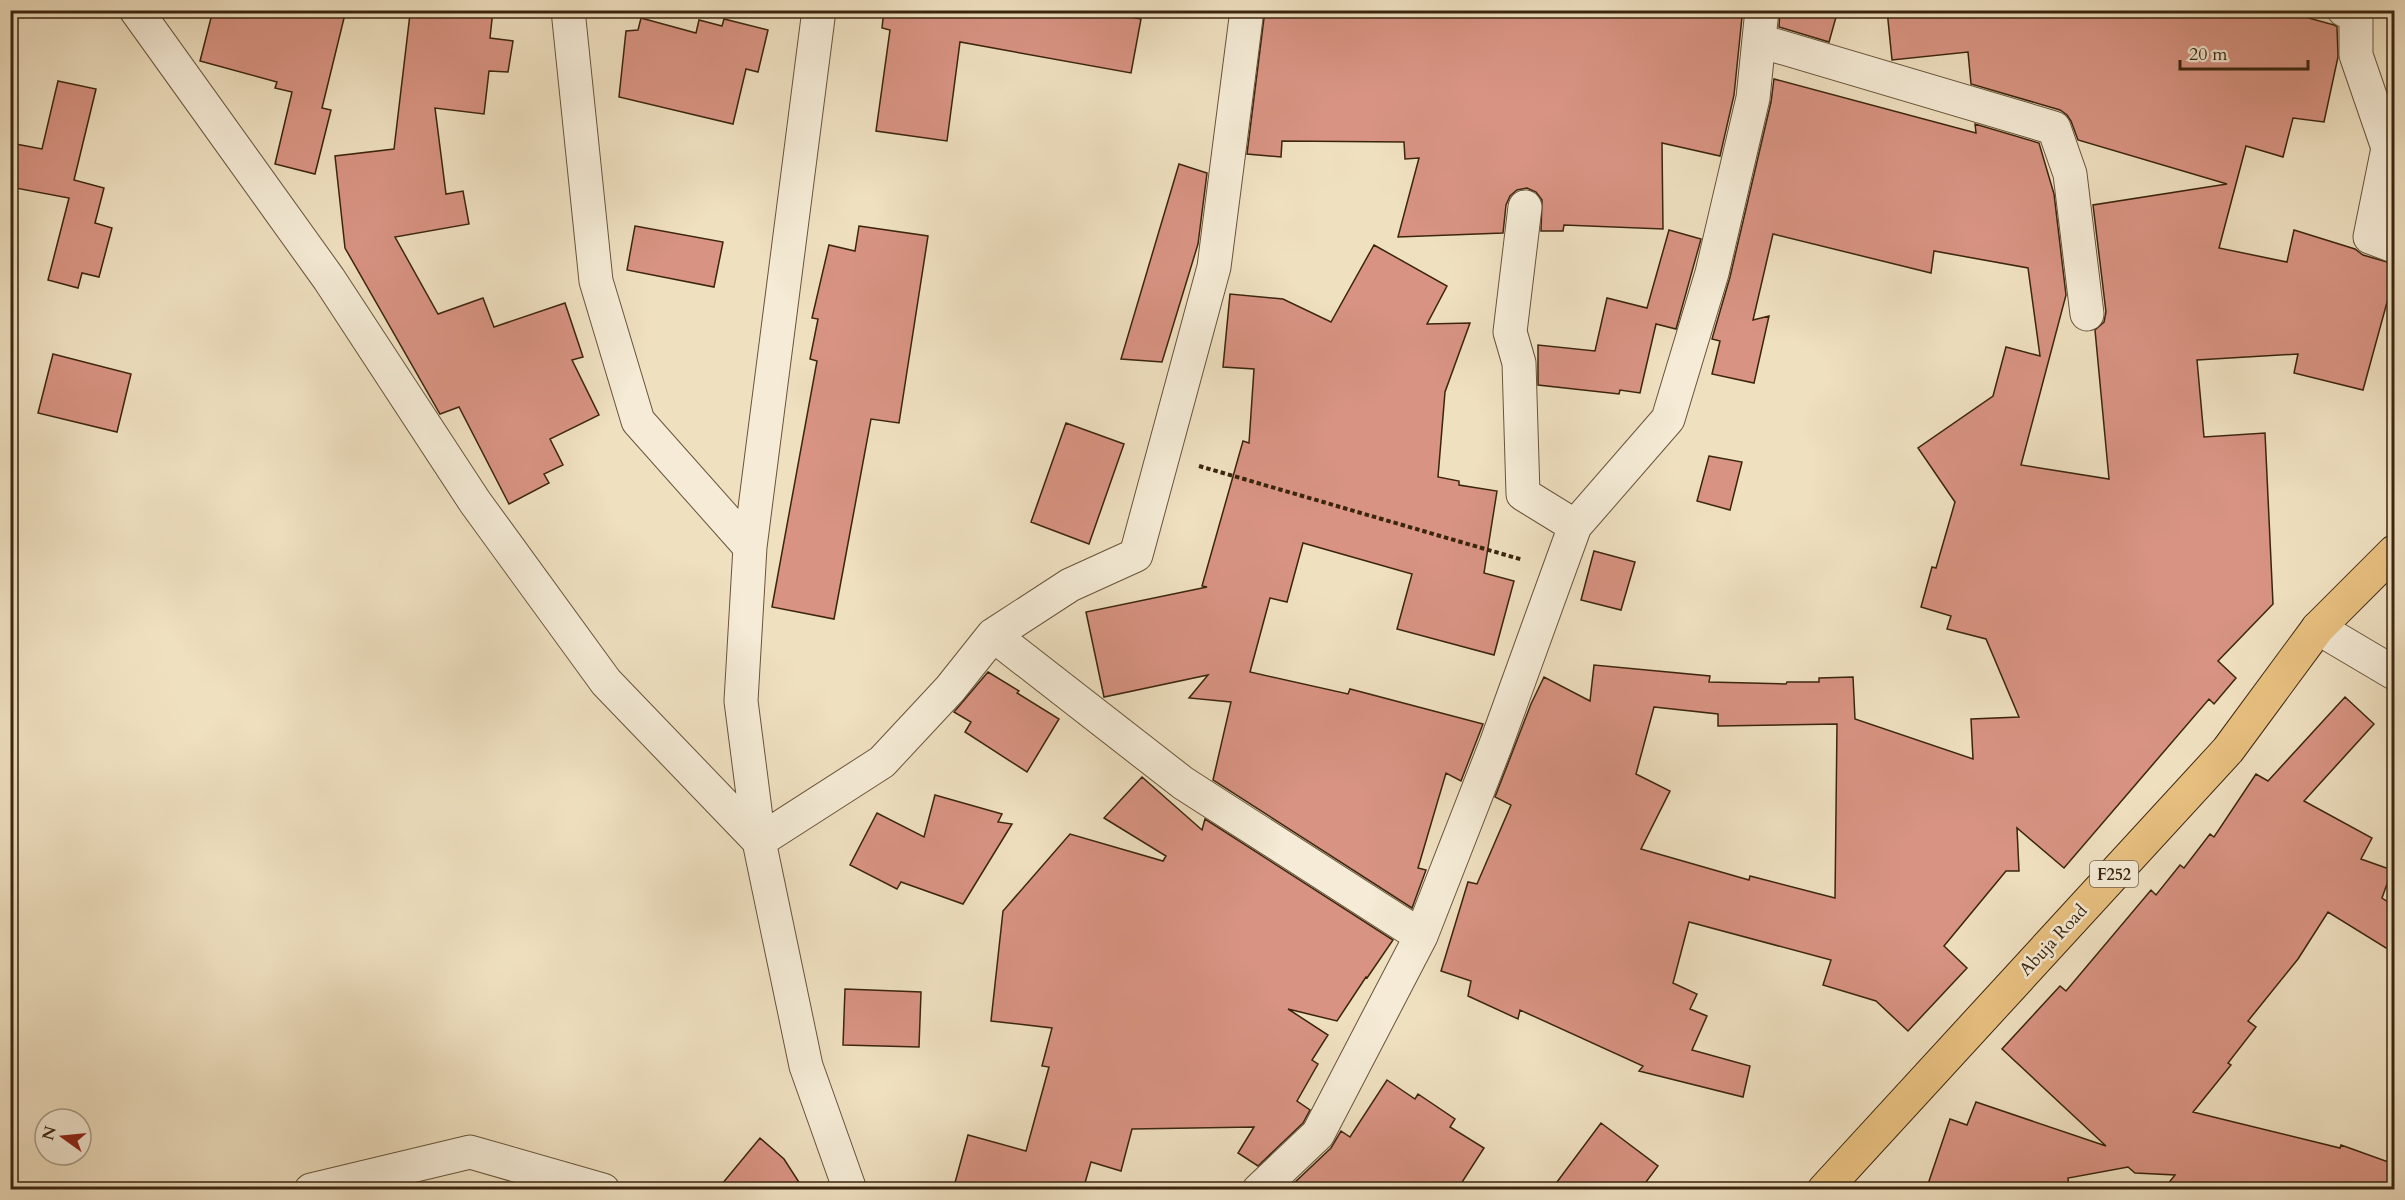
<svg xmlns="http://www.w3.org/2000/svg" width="2405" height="1200" font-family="Cardo,serif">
<rect width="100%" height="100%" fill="#efe0c0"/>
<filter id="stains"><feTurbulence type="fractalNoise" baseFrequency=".00333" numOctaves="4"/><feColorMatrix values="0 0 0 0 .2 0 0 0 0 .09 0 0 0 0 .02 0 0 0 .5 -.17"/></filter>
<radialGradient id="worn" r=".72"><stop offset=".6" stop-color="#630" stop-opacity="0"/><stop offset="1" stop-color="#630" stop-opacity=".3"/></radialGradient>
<path fill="#d89382" stroke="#3b250e" stroke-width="1.5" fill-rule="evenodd" d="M213 10H346L322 108 331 110 315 174 275 164 292 92 275 88 277 82 200 61Z
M414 10H493L490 38 513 41 508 72 489 71 484 114 435 108 446 194 463 191 469 224 395 237 438 314 483 298 494 327 565 303 583 357 572 360 599 415 550 439 563 465 544 474 549 483 509 504 459 407 440 414 345 248 335 156 394 149 410 14H414Z
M884 10H1093L1141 19 1131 73 960 42 947 141 876 131 890 30 882 28Z
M1265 10H1526V16L1585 14 1586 10H1716L1742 17 1734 95 1720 156 1662 143 1663 229 1564 225 1563 231H1541L1542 200 1536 192 1527 188 1517 190 1510 196 1506 205 1503 233 1398 237 1419 158 1405 159 1404 142 1282 141 1281 157 1247 154Z
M1780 10H1838L1829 42 1779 27Z
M1887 10H2294V14L2334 25 2337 27 2338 57 2324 122 2293 118 2283 157 2246 146 2219 248 2287 262 2294 230 2355 249 2363 255 2394 264V297L2389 295 2363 390 2294 373 2298 354 2197 360 2204 437 2265 433 2273 604 2218 661 2236 678 2214 704 2209 699 2064 868 2017 828 2019 871H2006L1944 946 1967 968 1908 1031 1876 1001 1823 985 1831 960 1689 922 1673 983 1697 994 1690 1009 1707 1016 1692 1050 1750 1066 1743 1097 1639 1071 1643 1066 1520 1010 1518 1019 1468 996 1471 981 1441 971 1468 882 1477 884 1511 805 1495 797 1531 704 1544 677 1590 701 1594 665 1710 676 1709 682 1786 684 1787 682H1819V678L1853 677 1855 719 1973 759 1971 719 2019 717 1986 639 1947 629 1951 616 1921 607 1932 567 1936 568 1955 502 1918 448 1993 396 2006 347 2040 356 2028 268 1934 251 1931 273 1773 234 1753 320 1769 316 1754 383 1712 374 1720 341 1712 339 1730 277 1771 102 1774 79 1976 133 1975 124 2039 143 2054 194 2066 295 2021 465 2109 479 2095 330 2104 322 2106 312 2093 205 2227 184 2078 140 2071 121 2067 115 2060 110 1971 84 1968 52 1892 60ZM1654 707 1718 714V726L1837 724 1835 898 1750 876 1749 880 1641 849 1670 791 1636 774Z
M641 18 696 33 699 20 722 26 724 19 768 30 758 72 746 69 733 124 619 97 626 31 638 30Z
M58 81 96 89 74 180 104 188 95 223 112 228 99 277 82 273 78 288 48 280 69 198 10 187V143L42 149Z
M1179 164 1207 173 1198 244 1162 362 1121 359Z
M635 226 723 242 714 287 627 270Z
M859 226 928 236 899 423 871 419 834 619 772 607 817 361 810 359 818 319 812 318 829 245 855 251Z
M1669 230 1701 239 1676 329 1656 324 1640 393 1620 390 1619 394 1538 385V345L1595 351 1607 298 1647 308Z
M1374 245 1447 286 1427 324 1470 323 1445 392 1438 477 1459 481V485L1497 491 1484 573 1514 581 1494 655 1397 629 1412 574 1303 543 1287 602 1270 598 1250 672 1348 694 1350 689 1483 724 1461 781 1446 773 1418 868 1426 870 1412 908 1213 780 1231 702 1189 698 1208 675 1104 697 1086 612 1207 587 1202 586 1243 441 1249 443 1254 369 1223 367 1230 294 1283 299 1331 322Z
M53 354 131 374 117 432 38 413Z
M1066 423 1124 444 1089 544 1031 522Z
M1709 456 1742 462 1730 510 1697 501Z
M1594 551 1635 562 1621 610 1581 600Z
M988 672 1019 691 1017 693 1059 719 1027 772 965 732 971 722 954 712Z
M2345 697 2374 724 2304 801 2372 838 2361 859 2392 870 2382 898 2394 906V953L2328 912 2298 959 2248 1021 2256 1027 2228 1063 2231 1065 2193 1112 2340 1148 2341 1145 2394 1164V1190H2163L2175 1175 2135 1173 2128 1167 2068 1178 2069 1190H1926L1950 1119 1967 1125 1976 1102 2106 1146 2002 1049 2060 986 2066 991 2151 890 2156 895 2180 865 2184 868 2210 834 2214 837 2256 774 2268 781Z
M1142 777 1202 830 1205 819 1393 940 1367 978 1366 977 1337 1021 1288 1009 1328 1035 1312 1060 1318 1064 1297 1101 1310 1110 1303 1123 1258 1166 1238 1153 1254 1127 1132 1129 1121 1171 1091 1162 1083 1190H953L968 1135 1026 1151 1049 1067 1042 1066 1052 1028 991 1021 1003 911 1070 834 1163 861 1166 856 1104 818Z
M935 795 1002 814 998 822 1012 824 963 904 901 882 897 889 850 865 877 813 924 837Z
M845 989 921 992 919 1047 843 1045Z
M1387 1080 1415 1099 1418 1094 1455 1119 1450 1127 1484 1148 1457 1190H1297L1291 1186 1331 1148 1341 1131 1350 1137Z
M1601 1123 1658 1166 1640 1190H1551Z
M760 1138 784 1159 804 1190H717Z"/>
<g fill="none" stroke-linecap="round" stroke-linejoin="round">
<g stroke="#68543a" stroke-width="35">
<path id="minor" d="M136 10 329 279 475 502 606 682 759 841 882 762 950 689 993 635
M568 10 596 281 638 421 750 547
M819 10 750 547 741 701 759 841 806 1066 850 1190
M1247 10 1214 267 1136 555 1070 585 993 635 1183 783 1421 936
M2344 10 2356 14V55L2388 148 2370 237 2394 246
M1760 41 2054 128 2070 174 2087 314
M1525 207 1510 332 1519 363 1523 494 1575 526
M2318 628 2394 673
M311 1190 470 1152 603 1190
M1259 1190 1318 1134 1421 936 1496 744 1575 526 1668 419 1712 273 1753 98 1762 10"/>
</g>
<g stroke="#3b250e" stroke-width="35">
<path id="major" d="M1824 1190 2228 750 2318 628 2394 552"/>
</g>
<path stroke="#3b250e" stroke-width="4" stroke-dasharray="4.5 3" stroke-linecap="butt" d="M1199 466 1523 560"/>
<use href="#minor" stroke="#f5ebd6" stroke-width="33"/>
<use href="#major" stroke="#e8c080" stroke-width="33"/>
</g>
<g text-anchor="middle" stroke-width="5" stroke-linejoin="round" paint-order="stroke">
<rect fill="#f5ebd6" stroke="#73604a" stroke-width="1.5" x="2090" y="861" width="48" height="26" rx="4.5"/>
<g font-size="16" font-weight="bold" fill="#3b250e">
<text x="2114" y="880">F252</text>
</g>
<g font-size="18" fill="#3b250e" stroke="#f5ebd6">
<text transform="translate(2053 940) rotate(-47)" y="6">Abuja Road</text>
</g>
</g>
<rect width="2405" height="1200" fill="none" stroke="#efe0c0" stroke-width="36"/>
<rect x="12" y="12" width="2381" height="1176" fill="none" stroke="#3b250e" stroke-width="3"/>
<rect x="18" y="18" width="2369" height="1164" fill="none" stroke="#3b250e" stroke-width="1.5"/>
<g transform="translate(63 1137) rotate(285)"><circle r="28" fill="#f5ebd6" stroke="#ab9c86" stroke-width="1.5"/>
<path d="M0-4.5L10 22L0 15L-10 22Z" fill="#8f2418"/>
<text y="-9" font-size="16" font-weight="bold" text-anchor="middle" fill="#3b250e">N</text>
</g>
<path d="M2180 60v9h128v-9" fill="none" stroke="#3b250e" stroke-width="3"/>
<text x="2189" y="60" font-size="18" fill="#3b250e" stroke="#f5ebd6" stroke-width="4.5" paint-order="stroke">20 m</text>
<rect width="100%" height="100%" filter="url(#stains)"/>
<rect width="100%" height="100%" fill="url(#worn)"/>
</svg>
